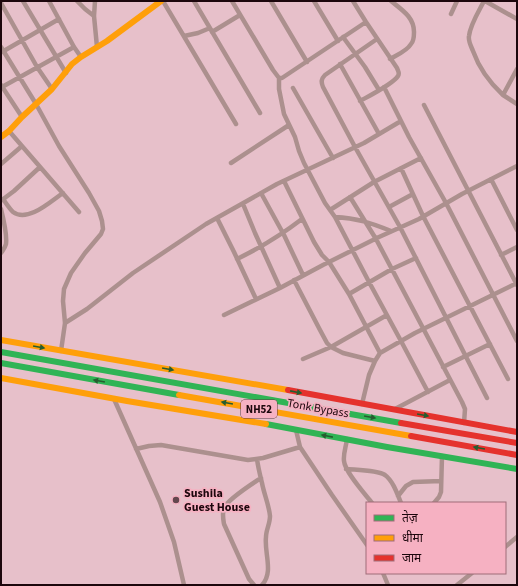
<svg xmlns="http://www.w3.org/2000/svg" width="518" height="586" font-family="'Source Sans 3','Noto Sans Devanagari',sans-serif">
<rect width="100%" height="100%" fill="#e7c0ca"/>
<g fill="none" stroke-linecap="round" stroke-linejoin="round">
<path stroke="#ac908e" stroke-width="4.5" d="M23 1 66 73
M49 1 74 47 81 57
M77 1 85 9 94 16
M95 1 94 16 97 47
M163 1 236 124
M194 1 260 113
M232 1 273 70 279 78H282L366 22
M271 1 307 62
M314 1 338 41
M353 1 366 22 397 68C398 71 400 73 398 76 393 84 369 96 360 101
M484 1C479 11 470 25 469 36 468 41 471 46 473 51 479 68 489 82 503 95
M485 1 517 19
M1 3 37 67 52 89
M451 14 457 1
M212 32 240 15
M184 36 198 33 210 28
M343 37 365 67 379 90
M377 39 325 75C321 79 321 82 323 87L355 147 400 227 487 398
M1 47 36 104 59 146 89 193 99 211 102 221 103 229 101 234 85 253 71 273 64 289 63 301 65 323 61 351
M2 52 59 19
M390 59C397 55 407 51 411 44 414 41 414 36 414 32 414 17 402 10 391 1
M340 64 379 134
M517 69 503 95 517 104
M279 78V89L284 114 295 137 299 151 304 163 325 203 335 217 369 282 401 341 428 392
M1 85 22 117
M2 87 74 47
M384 87 409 137 446 203 517 341
M293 88 333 158
M424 105 517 285
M9 131 79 212
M231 163 289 125
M1 164 22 146
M401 168 423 216 508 379
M491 179 517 230
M284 181 314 242 322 255 329 262 349 294 380 353
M261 193 284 235 303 275
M350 197 376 239 462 402 465 409 464 423
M3 199C6 203 9 208 13 212 28 223 51 201 63 193
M2 200 14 191 40 167
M243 204 255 233 280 288
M389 207 413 194
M1 209C3 217 7 236 6 244 5 248 3 250 1 253
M330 210 374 182 421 158
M335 217C357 218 371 223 391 231
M217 218 234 252 256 299
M501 255 517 247
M237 259C262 247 281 235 302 219
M294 280 320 330 327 343 331 347 343 353 375 361
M349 294 392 269 416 258
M224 315 280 288 323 265 379 237 419 219 462 194 517 166
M65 323 87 309 133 273 206 224 277 184 364 143 401 121
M303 359 331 347 387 315
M443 367 490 344
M114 399 160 502 174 542 184 585
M362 404 369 375 375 361 380 353 415 333 517 283
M395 409 450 380
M296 430 300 447 332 495 367 545
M347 439C346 447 343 454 344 461 345 472 365 494 372 503
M136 449 149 446 161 445 248 460 263 458 300 447
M257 459C258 467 260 475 262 483 264 494 269 505 270 516 270 524 266 530 266 537 264 553 274 572 262 585
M346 469C356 470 377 470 385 475 393 481 397 493 401 503
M398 496 406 486 413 482 441 481
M434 503 439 497 441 492 442 456
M505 547 517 537
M383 573 388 585
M254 585 249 579 224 524C223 518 222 513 224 508 228 499 252 484 261 478
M457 585 472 573"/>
<path stroke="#30b455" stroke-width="6" d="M1 352 401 423
M1 363 179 395
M266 424 387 447 517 469"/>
<path stroke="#ff9f0a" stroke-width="6" d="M1 137 9 131 22 117 52 89 72 64 81 57 107 41 161 1
M1 340 288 390
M1 378 127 401 266 424
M179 395 411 436"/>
<path stroke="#e5322d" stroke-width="6" d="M288 390 517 432
M401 423 517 443
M411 436 517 455"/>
</g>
<defs><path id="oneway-solid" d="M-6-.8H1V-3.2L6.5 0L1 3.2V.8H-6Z"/></defs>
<g fill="#265d30">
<use href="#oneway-solid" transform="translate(39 347) rotate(10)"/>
<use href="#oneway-solid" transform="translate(168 369) rotate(10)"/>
<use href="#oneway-solid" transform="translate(99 381) rotate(-170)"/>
<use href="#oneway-solid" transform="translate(296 392) rotate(11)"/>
<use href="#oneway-solid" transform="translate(227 403) rotate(-170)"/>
<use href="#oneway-solid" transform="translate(423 415) rotate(10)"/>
<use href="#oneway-solid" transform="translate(370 417) rotate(10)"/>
<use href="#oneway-solid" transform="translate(327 436) rotate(-169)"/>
<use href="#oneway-solid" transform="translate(479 448) rotate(-170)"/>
</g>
<circle fill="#63474e" stroke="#f6b1c2" stroke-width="1.5" cx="176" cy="500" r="4"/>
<g text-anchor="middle" stroke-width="3.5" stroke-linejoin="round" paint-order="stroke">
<rect fill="#f6b1c2" stroke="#5d3943" stroke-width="1" x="241" y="400" width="36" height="18" rx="3"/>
<g font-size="11" font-weight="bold" fill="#1c060c">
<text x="259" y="413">NH52</text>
</g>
<g font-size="12" fill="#1c060c" stroke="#f6b1c2">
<text transform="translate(318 408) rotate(10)" y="4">Tonk Bypass</text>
</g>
<g font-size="12" font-weight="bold" fill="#1c060c" stroke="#f6b1c2" text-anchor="start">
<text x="184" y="497">Sushila<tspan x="184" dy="14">Guest House</tspan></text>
</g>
</g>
<rect width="518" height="586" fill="none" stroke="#1c060c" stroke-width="4"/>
<rect x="366" y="502" width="140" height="72" fill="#f6b1c2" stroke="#9f6d79"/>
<rect x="374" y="515" width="20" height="6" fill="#30b455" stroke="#9f6d79"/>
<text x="402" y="522" font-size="12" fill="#1c060c">तेज़</text>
<rect x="374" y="535" width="20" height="6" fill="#ff9f0a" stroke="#9f6d79"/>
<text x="402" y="542" font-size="12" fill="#1c060c">धीमा</text>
<rect x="374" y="555" width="20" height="6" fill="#e5322d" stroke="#9f6d79"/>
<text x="402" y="562" font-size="12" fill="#1c060c">जाम</text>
</svg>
